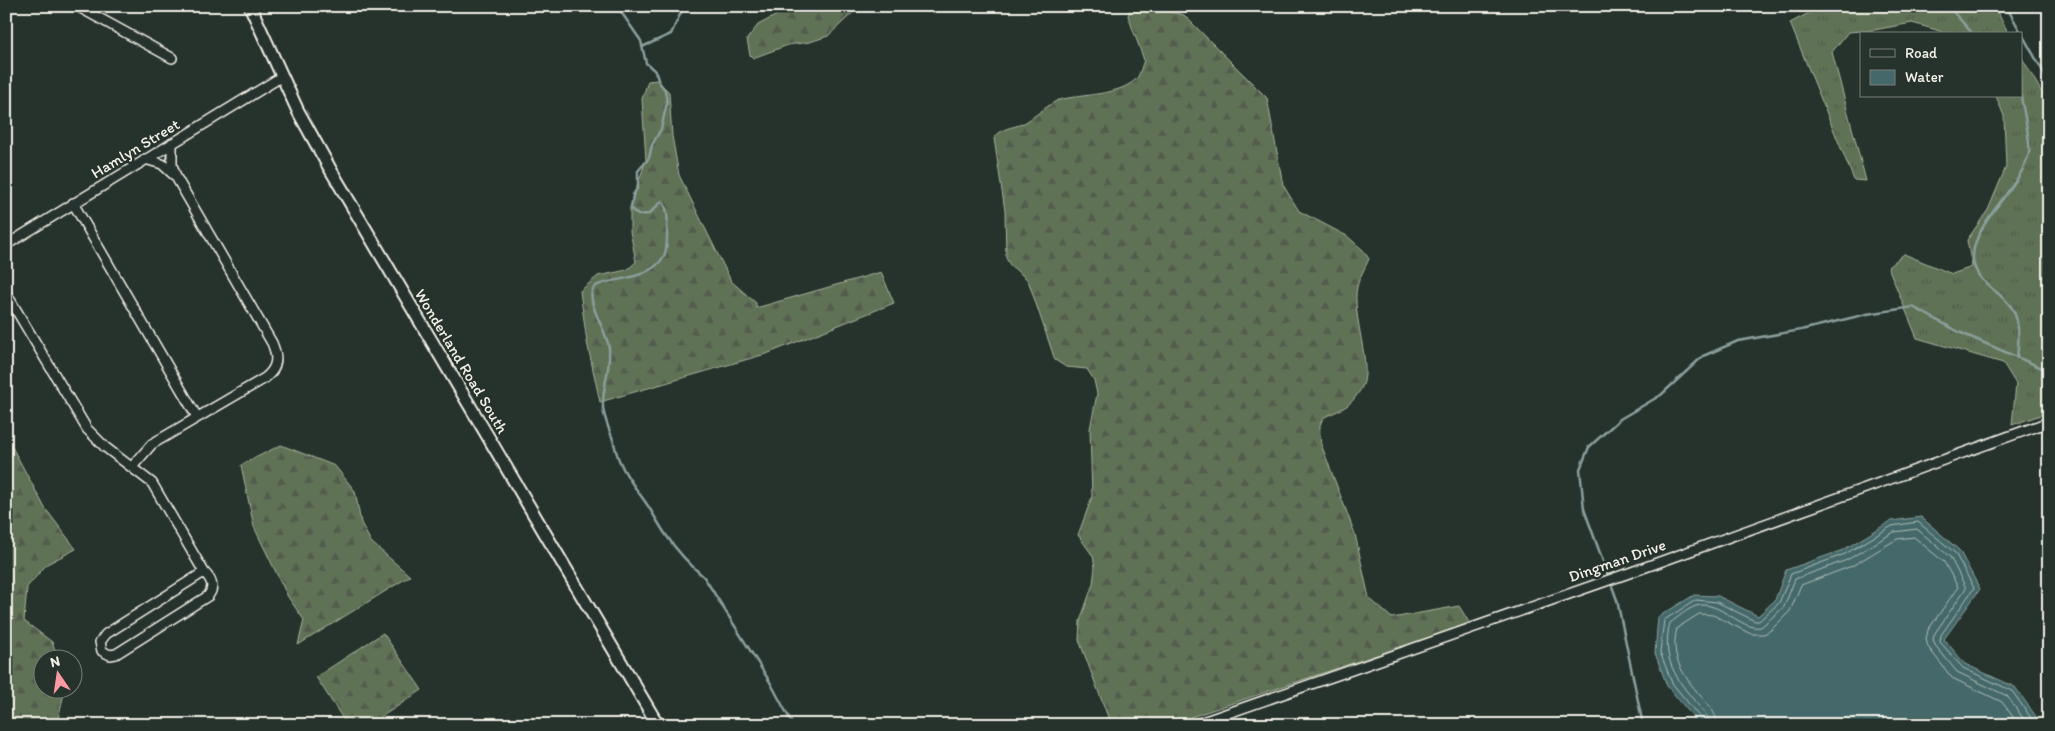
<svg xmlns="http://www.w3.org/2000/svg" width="2055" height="731" font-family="Itim,sans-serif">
<defs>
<pattern id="grass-tufts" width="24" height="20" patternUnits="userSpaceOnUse" patternTransform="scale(1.25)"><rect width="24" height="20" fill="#5f7255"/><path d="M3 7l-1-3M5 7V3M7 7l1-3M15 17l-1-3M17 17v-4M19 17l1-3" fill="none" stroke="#535b4d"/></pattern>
<pattern id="forest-firs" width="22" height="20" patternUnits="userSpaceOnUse" patternTransform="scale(1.25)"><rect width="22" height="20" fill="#5f7255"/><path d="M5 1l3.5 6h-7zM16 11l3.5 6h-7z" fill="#535b4d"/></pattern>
</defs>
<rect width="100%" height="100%" fill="#26332d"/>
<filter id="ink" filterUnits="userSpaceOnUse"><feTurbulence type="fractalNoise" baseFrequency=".02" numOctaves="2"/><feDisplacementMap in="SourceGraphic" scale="10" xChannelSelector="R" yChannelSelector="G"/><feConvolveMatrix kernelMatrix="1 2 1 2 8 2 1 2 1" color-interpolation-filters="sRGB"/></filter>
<g filter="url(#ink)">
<path fill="url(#grass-tufts)" stroke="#aab29e" d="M1822 6H1994L2009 34H1943L1940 31 1912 23 1874 30 1848 32 1832 52 1866 181 1854 180 1790 23Z
M2021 56 2049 105V412L2012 425 2016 384 2003 363 1917 338 1888 267 1904 254 1952 274 1972 267 1967 240 1988 210 2006 167 2004 116 1996 96H2021Z"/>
<path fill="url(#forest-firs)" stroke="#aab29e" d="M791 6H860L828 36 810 42 788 45 753 58 750 55 747 39 758 25 790 8Z
M1135 6H1147L1184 15 1267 98 1283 185 1299 211 1347 236 1363 250 1369 259C1365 268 1359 278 1357 287 1351 314 1373 367 1362 387 1359 393 1352 402 1348 405 1327 420 1316 410 1321 444L1355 534 1369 598 1392 618 1459 606 1470 624 1167 725H1111L1079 640 1080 621 1093 584 1095 567 1093 556 1078 535 1092 497 1090 429 1097 394 1094 380 1087 369 1066 367 1055 360 1028 280 1010 265 1006 258 1005 211 994 138C1004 126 1011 129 1024 123 1033 118 1053 101 1059 100 1081 94 1121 96 1137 78 1140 74 1142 65 1144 60L1128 16 1130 9Z
M657 80 669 92 672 136 679 175 731 281 756 303V308L881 272 894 303 769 353 600 402 587 342 580 291 598 276 627 270 636 262 630 231V207L646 160 642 99 648 81Z
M6 436 45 508 76 549 47 564 27 587 24 621 52 642 58 658H42V688L65 689 58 719 62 725H6Z
M281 445 335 466 355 491 361 523 371 542 410 576 298 645 304 620 288 597 254 527 241 465Z
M383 633 422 690 369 725H347L316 677Z"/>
<path fill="#45696b" stroke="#8b9f9d" d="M1921 517 1959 550 1980 589 1944 639 1965 664 2015 687 2042 725H1700L1667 686 1655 653 1658 617 1694 595 1718 596 1758 616 1775 600 1786 570 1843 550 1891 521Z"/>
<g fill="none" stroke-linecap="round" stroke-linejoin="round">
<path stroke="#aebbb6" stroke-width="1" d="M1703 725 1702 720 1672 683 1660 652 1664 620 1696 600 1717 602 1755 621H1759L1779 603 1791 574 1845 554 1892 526 1918 522 1955 553 1974 588 1941 635 1940 642 1963 668 2012 691 2036 725
M1710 725C1709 716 1703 711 1698 705 1676 679 1661 659 1670 623 1677 618 1687 609 1696 606 1719 599 1741 631 1761 627L1784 607 1795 579 1847 560 1894 532 1917 529 1950 557 1966 588 1935 633 1933 639 1935 645 1957 672 2007 696 2028 725
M1717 725C1717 714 1711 709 1705 701 1685 678 1669 659 1677 628L1699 614 1713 615 1751 634H1764L1771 630 1790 611 1801 585 1852 566 1897 539 1914 537 1944 562 1958 587 1928 630 1926 639 1928 647 1952 678 2002 702 2019 725"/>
<path stroke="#8b9f9d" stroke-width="2.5" d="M617 6 641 41 646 63 655 71 659 82 665 90 667 103 661 129 652 145 649 158 638 171V187L633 195 631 209 638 215 649 214 662 201C668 208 668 217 667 226 667 235 668 248 664 256 648 285 596 276 592 291 588 306 607 331 609 348 611 369 602 387 603 408 604 417 608 427 612 437 615 445 616 454 620 462 626 477 637 490 646 503 653 513 659 525 666 535 677 551 690 565 704 577L770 682 793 725
M1948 6 1973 34
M2006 6 2049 82
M642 47 671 34 684 6
M2017 358C2019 341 2021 316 2008 303 1995 288 1972 279 1973 256 1974 221 2021 188 2029 153 2031 141 2023 110 2021 96
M1643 725 1617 600 1584 509 1580 469 1589 447 1620 419 1661 395 1703 356 1738 341 1801 330 1867 314 1913 307 1959 332 2049 371"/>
<g stroke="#f4f1e8" stroke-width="12">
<path id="minor" d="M77 6 172 58
M145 159 162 164 174 175
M73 203 197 417
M6 245 281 77
M6 293 87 429 105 447 152 483 204 572C212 580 215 587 208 596L116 654 110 655 102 651 100 642 106 634 204 572
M132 467 152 444 265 378C278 368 278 357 272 343L176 177 172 165V143
M1194 725 1629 573 2049 422"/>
</g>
<g stroke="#f4f1e8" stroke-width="15">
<path id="major" d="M250 6 298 111 329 167 658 725"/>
</g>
<use href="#minor" stroke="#26332d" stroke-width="9"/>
<use href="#major" stroke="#26332d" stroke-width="11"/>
</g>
</g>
<g text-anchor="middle" stroke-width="5" stroke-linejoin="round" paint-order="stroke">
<g font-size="16" fill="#f4f1e8" stroke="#26332d">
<text transform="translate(135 148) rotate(-31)" y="6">Hamlyn Street</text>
<text transform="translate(462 361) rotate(59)" y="6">Wonderland Road South</text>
<text transform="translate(1617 560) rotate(-19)" y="6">Dingman Drive</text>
</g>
</g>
<rect width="2055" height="731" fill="none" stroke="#26332d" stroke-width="25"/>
<rect x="12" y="12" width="2030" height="706" fill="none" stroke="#f4f1e8" stroke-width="2" filter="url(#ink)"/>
<rect x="1860" y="32" width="162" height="65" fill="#26332d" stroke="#787f78"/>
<rect x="1870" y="49" width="25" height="8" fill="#26332d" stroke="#787f78"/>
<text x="1905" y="58" font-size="15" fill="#f4f1e8">Road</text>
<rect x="1870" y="70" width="25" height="15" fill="#45696b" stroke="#787f78"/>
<text x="1905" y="82" font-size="15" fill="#f4f1e8">Water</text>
<g transform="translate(58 674) rotate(347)"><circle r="24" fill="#26332d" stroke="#787f78"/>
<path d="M0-4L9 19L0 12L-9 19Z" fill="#ff9aa2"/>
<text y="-8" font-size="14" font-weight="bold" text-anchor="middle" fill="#f4f1e8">N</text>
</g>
</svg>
